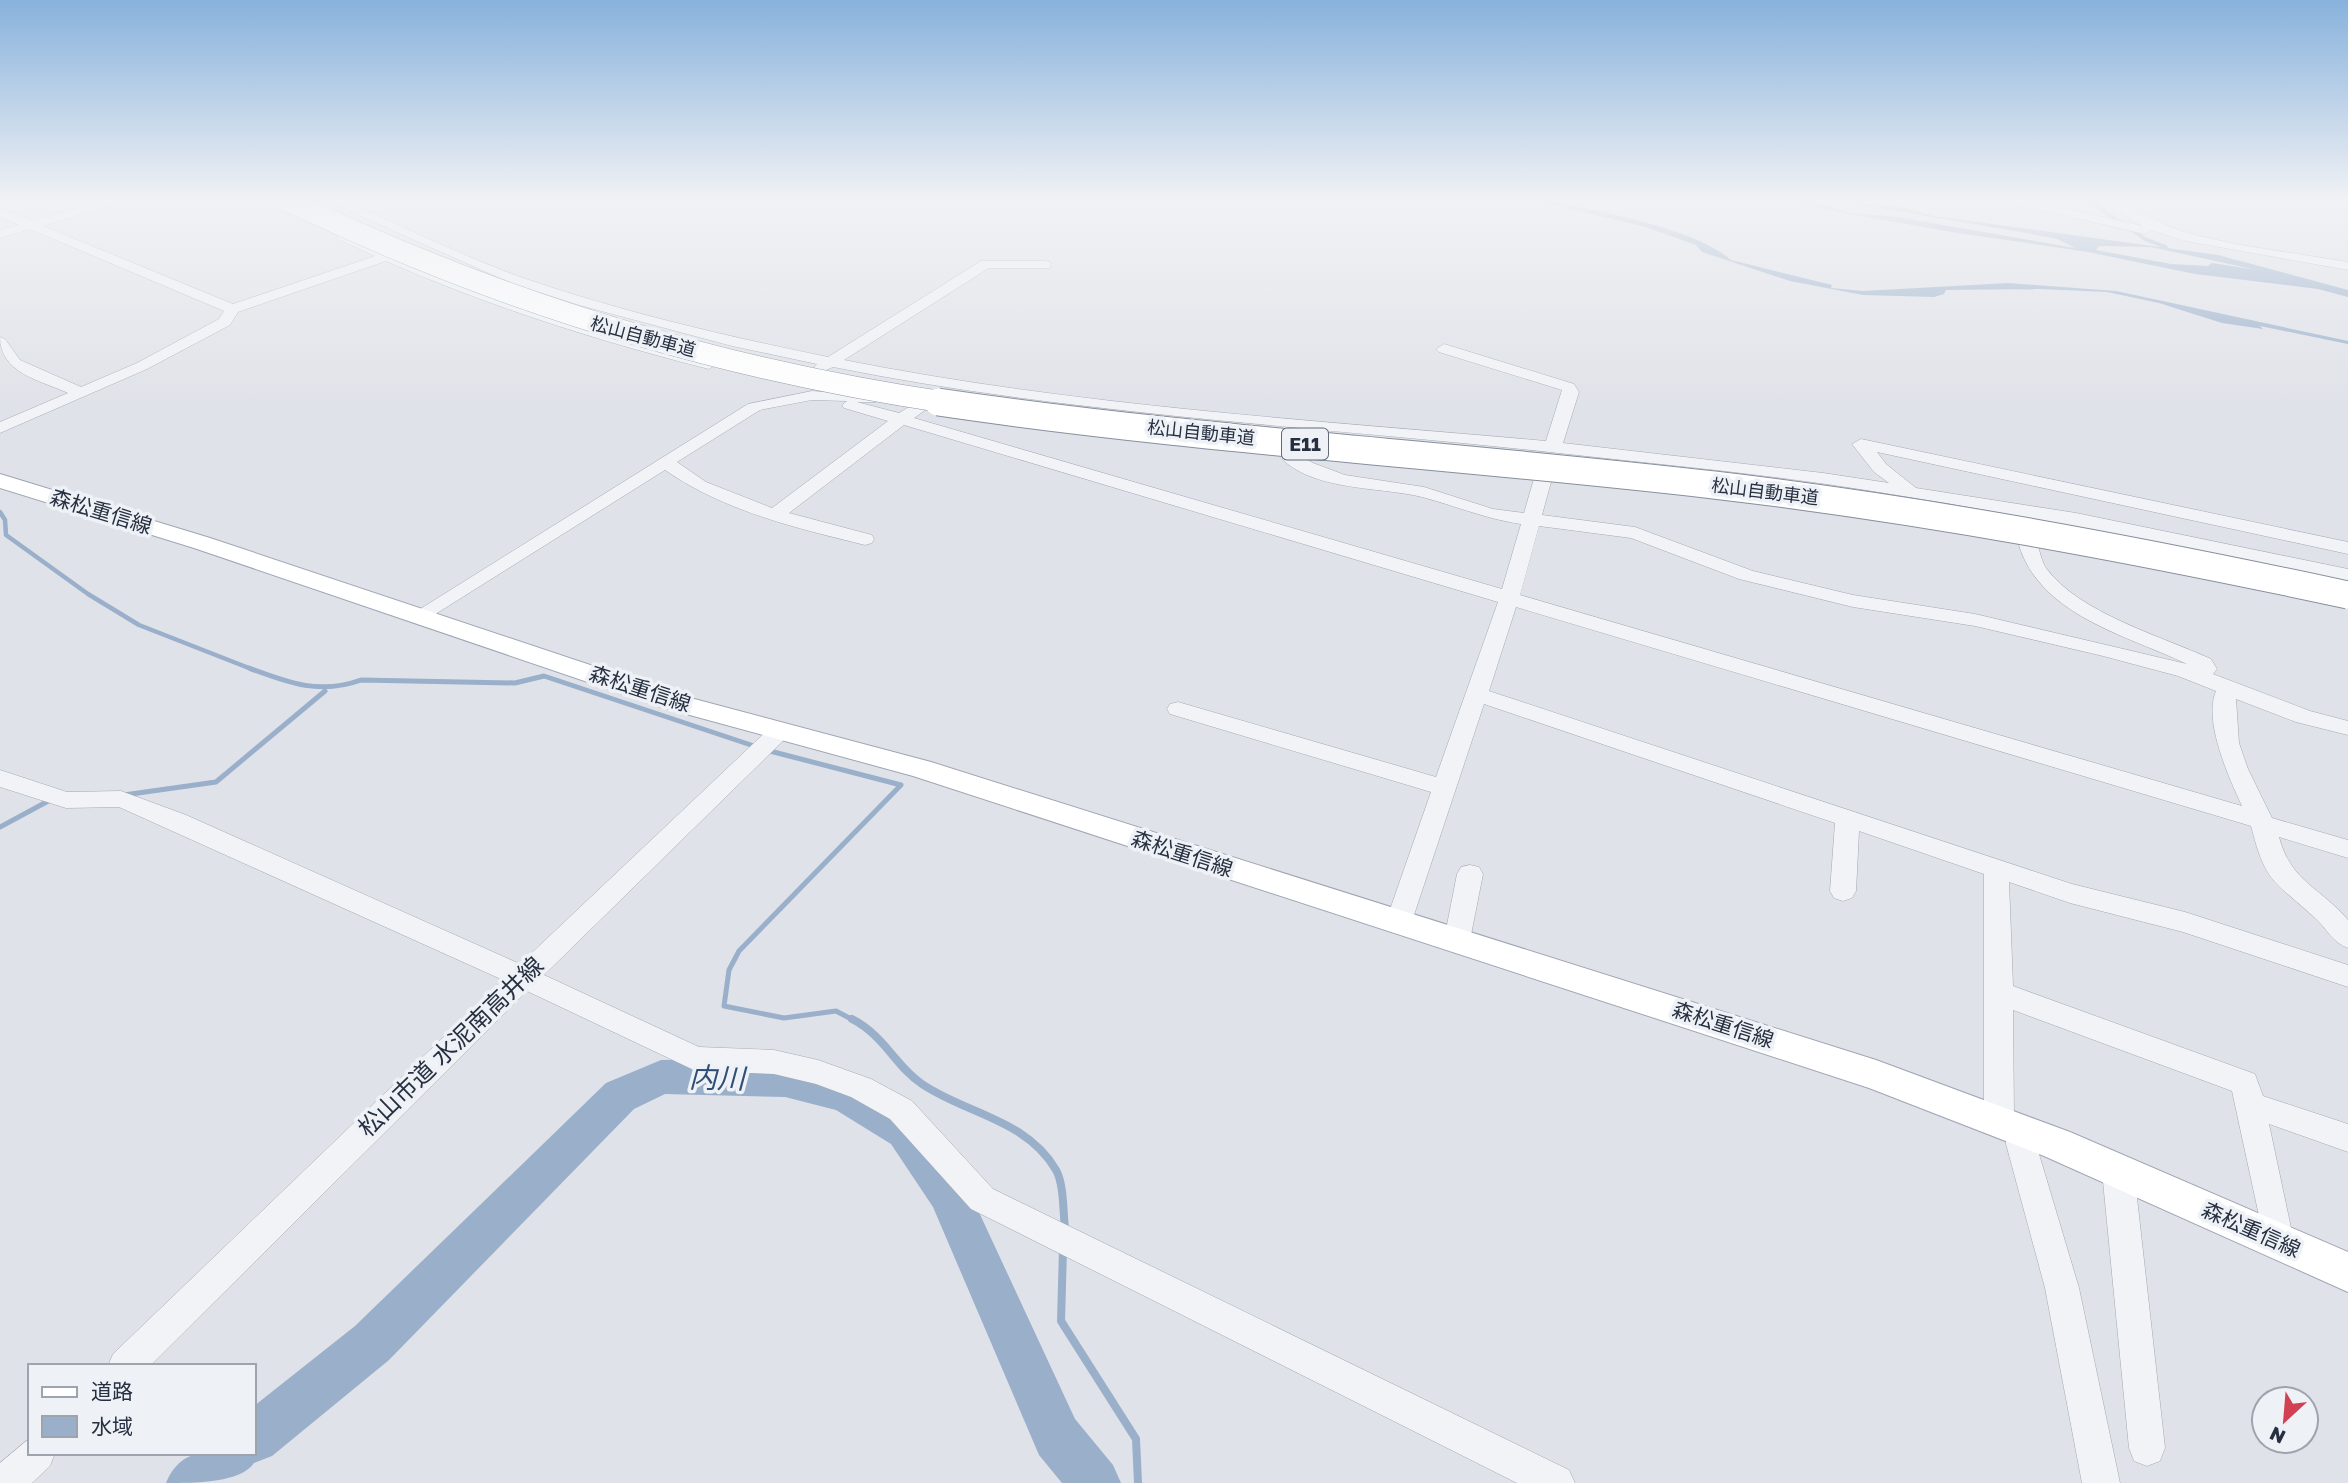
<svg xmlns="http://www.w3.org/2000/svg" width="2348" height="1483" font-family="'Golos Text','Noto Sans JP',sans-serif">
<rect width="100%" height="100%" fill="#dfe2e8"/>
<path fill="#99afca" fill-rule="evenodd" d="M1534 200H1549C1598 212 1693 227 1731 260L1832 285 1831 288 1863 291 2008 283 2116 291 2348 341V344L2260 326 2263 329 2222 323 2159 303 2107 292 2040 289 1946 290 1944 294 1934 297 1863 295 1790 281 1702 252 1696 245 1645 227Z
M1773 200 1821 208 1798 200H1811L1850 213 1898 217 2075 248 2057 239 2026 233 1832 200 1905 208 1934 216 2218 255 2348 290V297L2318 289 2195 274 2088 252 1951 232ZM2099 246 2151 247 2257 270 2212 263 2208 266 2171 264 2096 250Z"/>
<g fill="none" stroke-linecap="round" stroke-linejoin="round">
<path stroke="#99afca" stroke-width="3.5" d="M2088 200 2123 224
M2131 229 2145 239 2166 247"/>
<path stroke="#99afca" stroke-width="4.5" d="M0 512 5 520 6 535 88 594 139 625 254 670"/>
<path stroke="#99afca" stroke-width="5" d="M249 668C289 683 320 695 361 680L515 683 544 676 757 747
M766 750 901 785 739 951 729 970 724 1006 784 1018 836 1011 855 1021
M124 795 216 782 325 691
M0 827 52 799"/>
<path stroke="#99afca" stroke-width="8" d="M852 1019C885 1036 895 1066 922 1084 966 1114 1026 1119 1056 1170 1064 1184 1063 1212 1065 1228
M1063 1249 1061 1321 1136 1439 1138 1483"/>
<path fill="#99afca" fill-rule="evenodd" d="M719 1059 785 1063 846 1077 921 1118 964 1180 1075 1419 1113 1465 1121 1483H1062L1039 1455 933 1207 891 1144 836 1110 785 1097 665 1094 634 1109 389 1360 272 1456 254 1463C241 1483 194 1483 166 1483 183 1442 216 1453 254 1453V1406L355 1326 606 1083 661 1060Z"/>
<g stroke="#a4a9b2" stroke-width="1">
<path id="minor" d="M104 200H124L43 226 233 304 375 256 338 239 337 236 343 232 436 273 527 307 620 337 714 361 717 364 709 369C598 341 491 307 386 261L238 312 230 325 147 369 0 433V422L68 393C39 380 0 373 0 337L5 339 20 360 81 387 137 363 219 319 224 311 30 229 0 238V230L19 225 0 217V208L32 221Z
M263 200H279L311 218 301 221Z
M325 200H342C402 226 462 256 523 278 622 312 725 336 828 357L981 261H1045L1050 262V268H989L844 360C1075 406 1312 420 1546 441L1562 390 1439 352 1436 349 1444 344 1574 384 1579 392 1563 443 1823 473 1889 483 1874 472 1852 444 1861 439 2348 542V554L1877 452 1886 464 1916 488 2076 513 2348 569V581C2175 545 2001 510 1826 484 1737 471 1648 463 1558 453 1316 426 1072 415 833 367L822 372 814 367 817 364 732 346 579 305 511 283Z
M1999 200H2023L2143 226 2097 200C2128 200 2157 225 2188 233 2239 247 2295 253 2348 262V270L2186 241 2151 230 2145 234Z
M812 391 876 396V402H857L899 413 912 405H924V411L914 418 1502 589 1521 524C1486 519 1456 506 1422 497 1378 486 1305 492 1275 451L1284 446 1313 463 1345 475 1424 487 1493 509 1524 513 1535 475 1544 470 1553 475 1542 515 1635 527 1753 571 1853 595 1975 614 2187 664C2126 635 2038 615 2018 542L2020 538H2034C2040 547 2040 559 2046 568 2079 613 2161 636 2211 659L2217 669 2213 674 2310 711 2348 721V735L2296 722 2236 699 2239 743 2248 769 2272 818 2348 840V858L2279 837C2291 882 2320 887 2348 920V948C2333 943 2327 929 2316 919 2274 880 2266 885 2251 826L1516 607 1489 691 2072 884 2185 912 2348 965V987L2183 932 2070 903 2009 882 2013 986 2255 1074 2263 1096 2348 1124V1152L2269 1124 2294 1242 2289 1253 2278 1257 2267 1253 2232 1091 2013 1010 2014 1119 2021 1117 2032 1120 2036 1130V1144L2079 1288 2120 1483H2082L2045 1288 2006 1144V1133L1999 1135 1988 1131 1984 1122V874L1859 831 1856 891 1852 898 1843 901 1834 898 1830 891 1835 823 1484 704 1412 921 1408 928 1399 931 1390 928 1386 921 1431 792 1170 714 1167 709 1170 704 1178 702 1436 777 1498 602 904 425 789 513 872 535 874 539 872 543 865 545C796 528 724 511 665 470L426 620 419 622 409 616 748 404ZM812 400 847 401 842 405 844 408 888 421 772 508 706 482 677 462 760 410ZM1539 526 1631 538 1739 579 1853 607 1975 626 2103 656 2178 676 2216 691C2203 721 2229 778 2242 806L1520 595Z
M780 724 788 726 791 731 788 736 544 975 699 1047 774 1050 818 1060 871 1079 912 1101 993 1189 1569 1470 1575 1483H1517L971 1209 890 1119 851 1097 816 1084 774 1074 696 1071 527 991 150 1366H108L113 1354 503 980 119 807 66 808 0 787V770L67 792 121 791 186 815 520 964 772 726Z
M1470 865 1479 867 1483 874 1470 940 1466 947 1457 950 1448 947 1444 940 1457 874 1461 867Z
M2118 1157 2129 1161 2134 1171 2165 1448 2160 1461 2147 1466 2134 1461 2129 1448 2102 1171 2107 1161Z
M30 1438V1453H55L50 1466 32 1483H0V1463Z"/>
</g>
<g stroke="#9ea6b4" stroke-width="2">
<path id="major" d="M0 474 210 538 683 696 931 762 1876 1060 2070 1132 2348 1252V1292L2044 1156 1869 1088 913 776 664 708 194 548 0 488Z"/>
</g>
<use href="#minor" fill="#f1f3f7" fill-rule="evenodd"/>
<use href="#major" fill="#fff" fill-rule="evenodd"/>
<g stroke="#868f9f" stroke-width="22" stroke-linecap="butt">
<path id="highway-bridge-far1" d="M287 200C498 302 718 369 950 403"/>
</g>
<g stroke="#868f9f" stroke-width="29" stroke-linecap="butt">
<path id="highway-bridge" d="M938 402C1195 440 1455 455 1714 485 1927 510 2138 550 2348 595"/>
</g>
<use href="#highway-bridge-far1" stroke="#fff" stroke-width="21"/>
<use href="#highway-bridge" stroke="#fff" stroke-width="27"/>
</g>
<linearGradient id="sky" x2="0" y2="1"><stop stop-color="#88b2dc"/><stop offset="0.49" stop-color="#f1f2f5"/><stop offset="1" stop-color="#f1f2f5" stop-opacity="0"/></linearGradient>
<rect width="2348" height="408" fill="url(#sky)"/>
<g text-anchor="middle" stroke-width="7" stroke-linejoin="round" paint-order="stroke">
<g font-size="18" fill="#273040" stroke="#eef1f6">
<text transform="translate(643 337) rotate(15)" y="6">松山自動車道</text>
<text transform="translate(1201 433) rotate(6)" y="6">松山自動車道</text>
<text transform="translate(1765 492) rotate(7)" y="6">松山自動車道</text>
</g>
<rect fill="#eef1f6" stroke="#636a77" stroke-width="2" x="1282" y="428.5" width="46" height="31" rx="5"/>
<g font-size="19" font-weight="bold" fill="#273040">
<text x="1305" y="451">E11</text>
</g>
<g font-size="21" fill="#273040" stroke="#eef1f6">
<text transform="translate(101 512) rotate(17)" y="7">森松重信線</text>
<text transform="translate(640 689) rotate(18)" y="7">森松重信線</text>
<text transform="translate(1182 854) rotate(18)" y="7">森松重信線</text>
<text transform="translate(1723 1025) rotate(18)" y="7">森松重信線</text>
<text transform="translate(2251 1230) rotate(24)" y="7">森松重信線</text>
</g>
<g font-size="24" fill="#273040" stroke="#eef1f6">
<text transform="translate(451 1047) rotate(-44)" y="8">松山市道 水泥南高井線</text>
</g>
<g font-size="28" font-style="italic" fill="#304d75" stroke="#eef1f6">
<text transform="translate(717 1078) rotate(1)" y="10">内川</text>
</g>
</g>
<rect x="28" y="1364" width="228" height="91" fill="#eef1f6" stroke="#9ea4ad" stroke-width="2"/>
<rect x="42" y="1387" width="35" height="10" fill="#ffffff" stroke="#9ea4ad" stroke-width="2"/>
<text x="91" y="1399" font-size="21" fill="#273040">道路</text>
<rect x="42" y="1416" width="35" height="21" fill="#99afca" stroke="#9ea4ad" stroke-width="2"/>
<text x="91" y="1434" font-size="21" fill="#273040">水域</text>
<g transform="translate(2285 1420) rotate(206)"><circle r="33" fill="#eef1f6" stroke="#9ea4ad" stroke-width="2"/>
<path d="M0-5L12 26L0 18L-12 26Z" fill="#d14053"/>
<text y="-10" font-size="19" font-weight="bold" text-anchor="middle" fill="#273040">N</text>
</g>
</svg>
